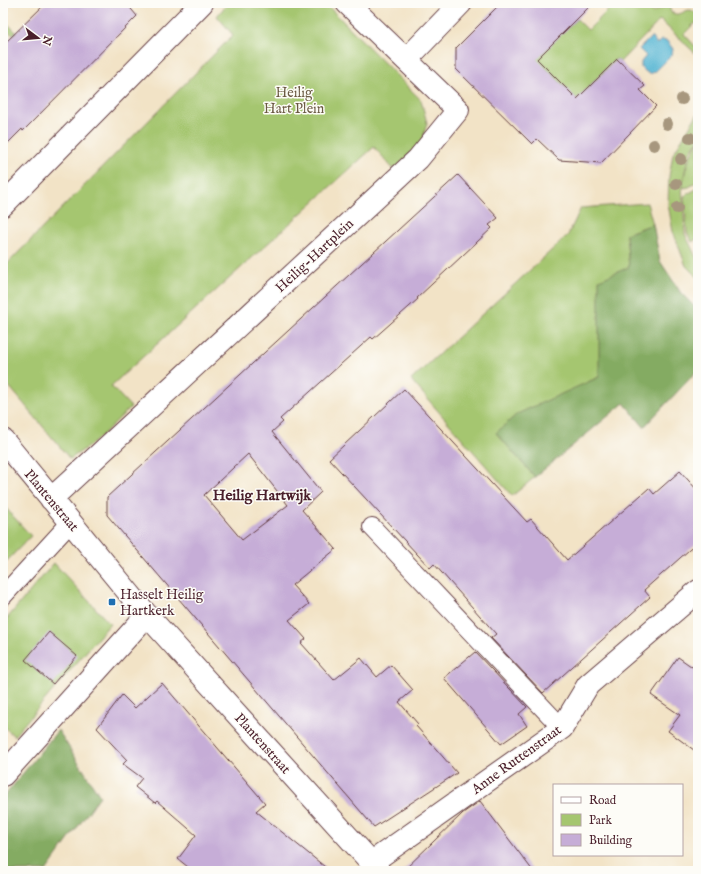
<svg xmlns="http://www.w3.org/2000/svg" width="701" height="874" font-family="'IM FELL English',serif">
<rect width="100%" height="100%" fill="#fdfcf7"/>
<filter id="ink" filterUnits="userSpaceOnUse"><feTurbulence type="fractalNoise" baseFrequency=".025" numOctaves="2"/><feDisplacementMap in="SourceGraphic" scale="8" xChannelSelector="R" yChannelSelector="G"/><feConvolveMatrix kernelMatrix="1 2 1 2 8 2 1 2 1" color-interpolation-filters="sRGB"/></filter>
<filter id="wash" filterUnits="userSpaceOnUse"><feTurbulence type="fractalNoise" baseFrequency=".012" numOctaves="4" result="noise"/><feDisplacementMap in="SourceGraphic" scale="16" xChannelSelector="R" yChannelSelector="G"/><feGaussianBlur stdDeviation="0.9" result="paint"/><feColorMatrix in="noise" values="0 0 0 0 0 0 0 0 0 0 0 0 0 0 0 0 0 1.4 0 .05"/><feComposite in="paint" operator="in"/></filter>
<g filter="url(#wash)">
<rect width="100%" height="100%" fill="#f2e3c6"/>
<path fill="#a5c66f" stroke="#78724d" d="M228 3H325L421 100 427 123 422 142 394 170 374 147 111 386 131 407 95 442 70 459 3 379V268L233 35 217 16Z
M615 3H643L653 12 669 5 671 12C683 20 686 2 698 15L697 25 695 23 684 34 695 46 698 43V53L697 55 660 20 620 62 616 59 577 99 547 69 525 70 577 19 588 30Z
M3 19 16 32 13 35 3 27Z
M698 113V140L689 153 682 185 685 234 698 261V278L686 266 673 232 668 204 669 176 673 154Z
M698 141V181L689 187 683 188C683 172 690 155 698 141Z
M698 188V238L692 242 687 233 684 196Z
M647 203 653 224 626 234 629 267 599 377 586 383 510 449 535 477 512 496 411 380 568 235 581 208Z
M3 505 31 536 3 565Z
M54 563 110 624 14 736 3 726V623Z"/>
<path fill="#84ab62" stroke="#676546" d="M653 224 660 261 681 293 698 310V370L644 427 624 403 535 477 496 433 517 414 599 377V280L629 267 626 234Z
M58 730 100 796 46 871H3V798Z"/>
<path fill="#54b5d3" stroke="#4f6a7f" d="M651 37 657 44 661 40 667 41 673 49 672 55 655 72 649 74 641 68V62L646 56 639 49Z"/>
<g id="blocks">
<path fill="#c6add7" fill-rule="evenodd" d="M46 3H126L137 16 23 131 22 129 3 148V45Z
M501 3H593L537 59 577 99 617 59 645 86 640 90 656 106 601 163 559 160 537 139 532 144 456 69V48Z
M458 175 498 218 489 225 492 228 417 298 418 299 373 339 371 337 280 419 283 422 272 432 321 492 302 510 336 549 292 585 309 604 289 620 306 639 301 643 334 680 361 658 377 677 391 665 413 690 399 702 418 724 416 726 457 773 374 827 107 515V497ZM248 454 288 505 242 540 204 495Z
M404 389 527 522 531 519 567 560 649 488 654 494 680 471 698 491V542L644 590 650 597 543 693 491 638 496 634 434 564 430 568 329 459Z
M49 632 77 656 53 684 25 660Z
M475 652 527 707 519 714 527 726 501 744 444 678Z
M678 657 698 671V753L668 731 680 715 651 695Z
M162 683 265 803 256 811 330 871H193L178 859 196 835 157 801 155 803 135 787 142 778 123 764 127 760 97 728 122 695 135 708Z
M480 801 533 871H403L463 813Z"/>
</g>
</g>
<g filter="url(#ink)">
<use href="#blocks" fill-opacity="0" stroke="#633c42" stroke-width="1"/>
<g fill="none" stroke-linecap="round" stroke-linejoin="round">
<g stroke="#633c42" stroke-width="20">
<path id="service" d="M372 527 562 728
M3 596 71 522"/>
</g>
<g stroke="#633c42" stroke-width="24">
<path id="minor" d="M406 60 461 3
M3 205 202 3
M3 440 147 615 379 871
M51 499 418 159 458 110 347 3
M3 775 147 615
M372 862 562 728 588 685 698 591"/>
</g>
<use href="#service" stroke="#fff" stroke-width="18"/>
<use href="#minor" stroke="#fff" stroke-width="22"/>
</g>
<g fill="#a7977e">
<circle cx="682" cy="99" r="6"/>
<circle cx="667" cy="124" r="6"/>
<circle cx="690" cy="138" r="6"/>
<circle cx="654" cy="145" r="6"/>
<circle cx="681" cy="159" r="6"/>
<circle cx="676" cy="184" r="6"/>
<circle cx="677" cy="208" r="6"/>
</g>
</g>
<rect fill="#1f6fb2" stroke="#fdfcf7" stroke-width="1.5" x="108" y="598" width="8" height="8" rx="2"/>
<g text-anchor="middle" stroke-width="3" stroke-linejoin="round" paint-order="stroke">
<g font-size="14" fill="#6a5943" stroke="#fdfcf7">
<text x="294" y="97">Heilig<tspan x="294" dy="16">Hart Plein</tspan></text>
</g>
<g font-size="14" fill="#4a1f2b" stroke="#fdfcf7">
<text transform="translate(314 255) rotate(-43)" y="5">Heilig-Hartplein</text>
<text transform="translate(52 500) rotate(50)" y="5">Plantenstraat</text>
<text transform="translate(263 743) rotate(48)" y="5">Plantenstraat</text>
<text transform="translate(516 759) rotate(-36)" y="5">Anne Ruttenstraat</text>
</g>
<g font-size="14" fill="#4a1f2b" stroke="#fdfcf7" text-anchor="start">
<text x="120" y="599">Hasselt Heilig<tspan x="120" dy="16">Hartkerk</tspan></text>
</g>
<g font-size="15" font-weight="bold" fill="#4a1f2b" stroke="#fdfcf7">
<text x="262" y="500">Heilig Hartwijk</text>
</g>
</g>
<rect width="701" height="874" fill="none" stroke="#fdfcf7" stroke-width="16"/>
<rect x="553" y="784" width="130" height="72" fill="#fdfcf7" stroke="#b5a4a5"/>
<rect x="561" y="797" width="20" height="6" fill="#ffffff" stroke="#b5a4a5"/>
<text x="589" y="804" font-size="12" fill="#4a1f2b">Road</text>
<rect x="561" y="814" width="20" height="12" fill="#a5c66f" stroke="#b5a4a5"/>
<text x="589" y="824" font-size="12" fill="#4a1f2b">Park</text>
<rect x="561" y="834" width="20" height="12" fill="#c6add7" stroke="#b5a4a5"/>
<text x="589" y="844" font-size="12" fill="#4a1f2b">Building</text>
<g transform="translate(38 38) rotate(106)" stroke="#fdfcf7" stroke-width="3" paint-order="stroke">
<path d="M0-3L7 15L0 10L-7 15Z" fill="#4a1f2b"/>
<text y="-6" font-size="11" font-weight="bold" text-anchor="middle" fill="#4a1f2b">N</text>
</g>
</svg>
